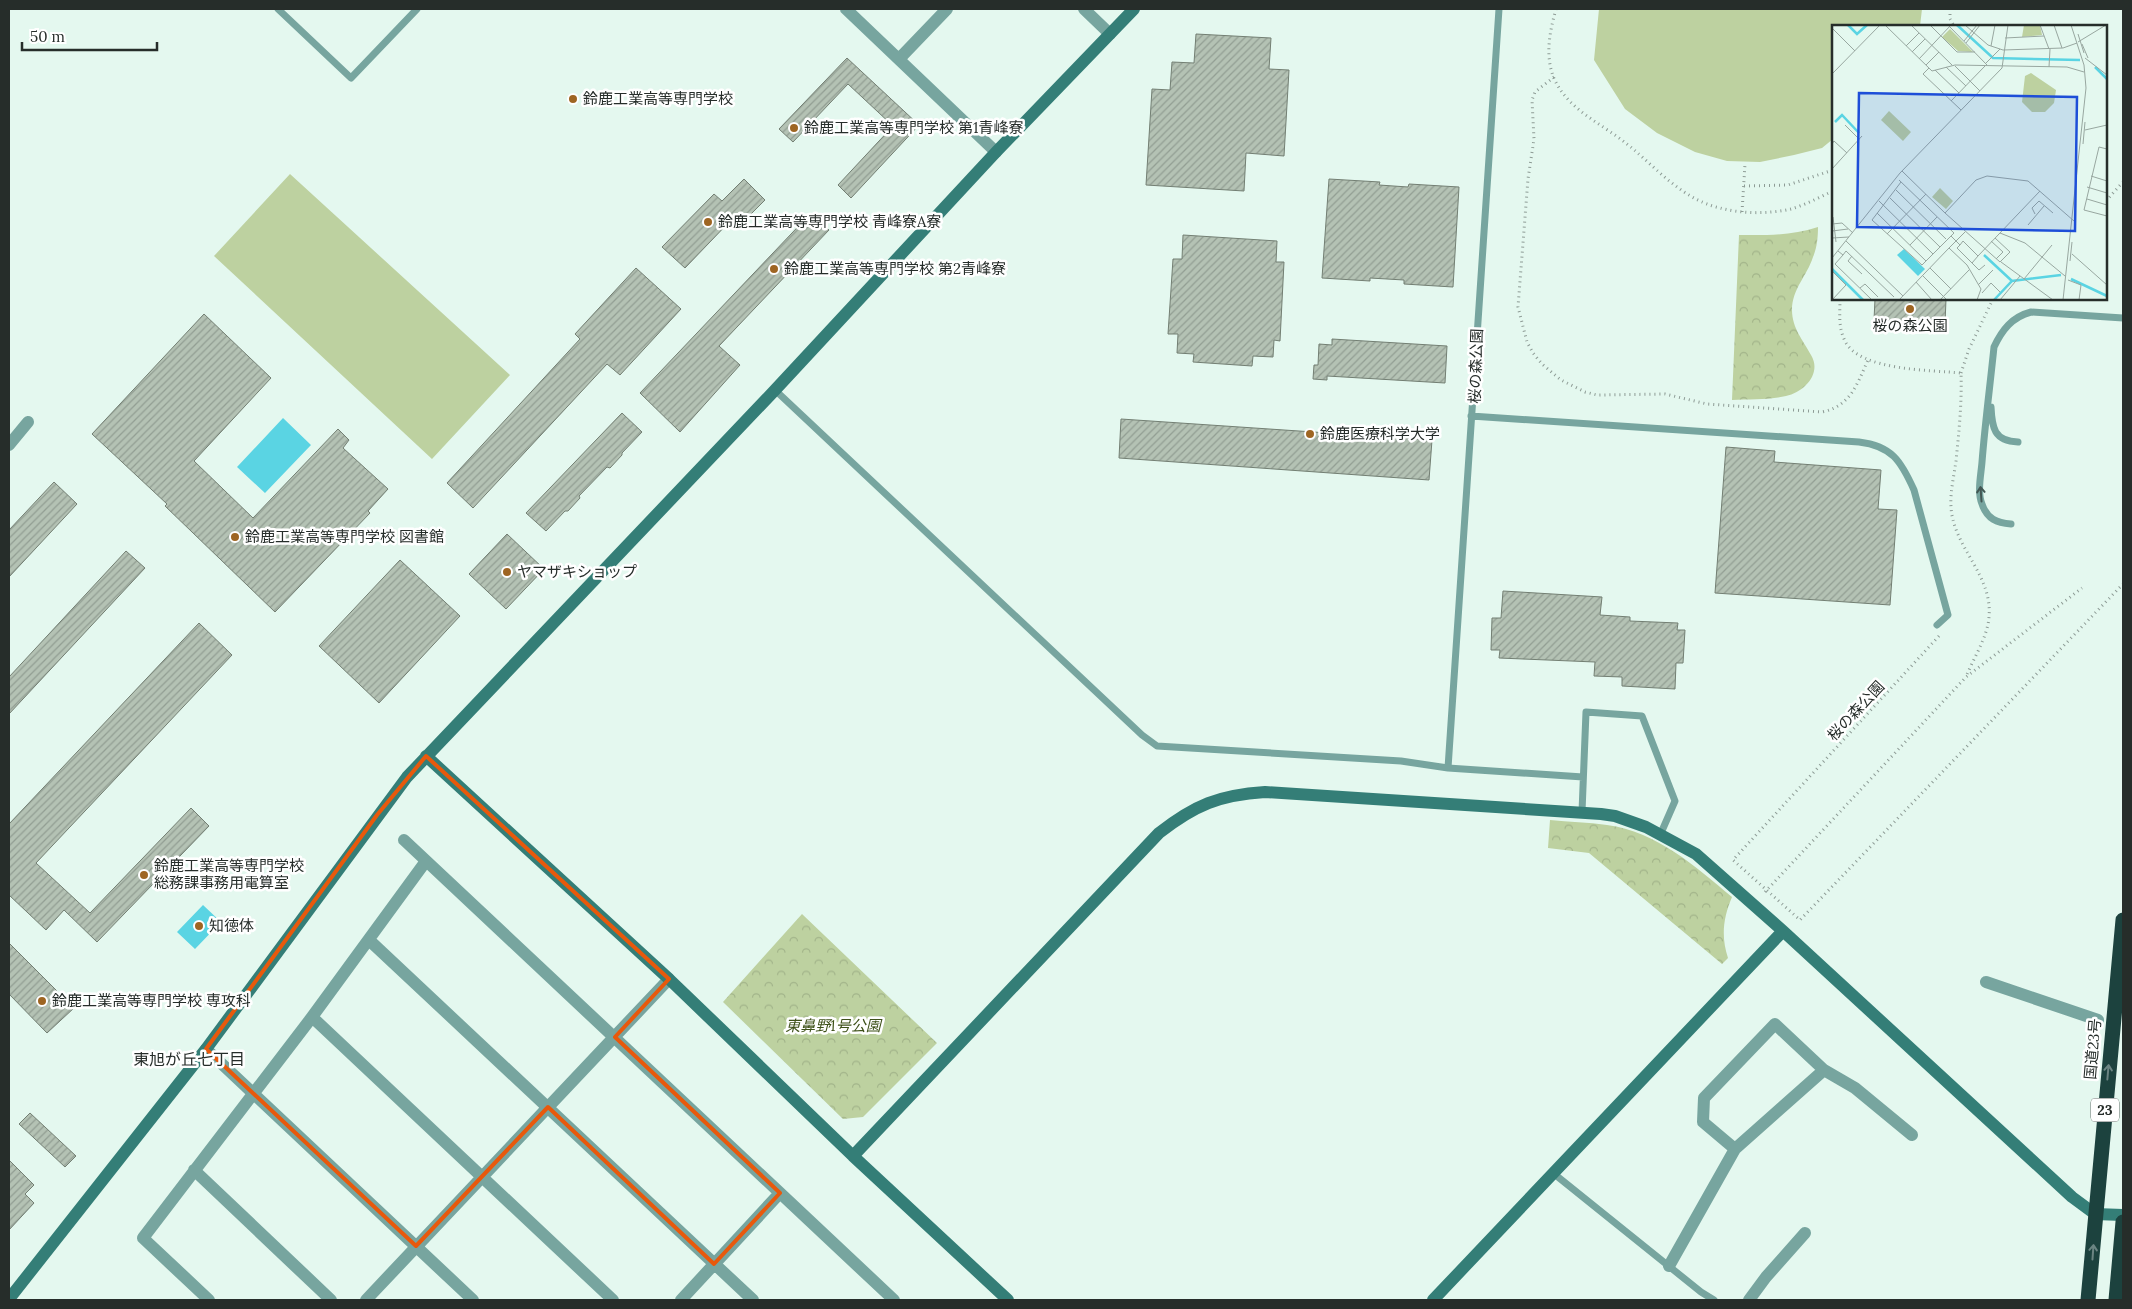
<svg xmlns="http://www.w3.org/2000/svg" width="2132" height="1309" font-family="Lora,'Noto Sans JP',serif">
<defs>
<pattern id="park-crowns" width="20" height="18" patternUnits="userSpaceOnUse" patternTransform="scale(1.25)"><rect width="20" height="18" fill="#bdd1a0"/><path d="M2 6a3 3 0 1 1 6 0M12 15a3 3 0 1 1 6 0" fill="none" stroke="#a2b48a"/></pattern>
<pattern id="building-hatch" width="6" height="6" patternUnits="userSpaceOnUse" patternTransform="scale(1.25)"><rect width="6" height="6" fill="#b4c2b4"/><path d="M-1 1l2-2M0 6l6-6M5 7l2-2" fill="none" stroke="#929e93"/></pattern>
</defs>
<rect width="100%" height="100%" fill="#e4f8ef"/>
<path fill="url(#park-crowns)" d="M1818 227C1818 237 1817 248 1813 257 1807 276 1792 289 1792 310 1792 328 1803 340 1811 355 1822 373 1805 392 1786 396 1769 400 1750 399 1732 400L1739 235C1766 235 1791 236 1818 227Z
M1550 820C1569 822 1588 822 1607 825 1657 832 1695 866 1732 897 1723 918 1721 937 1728 958L1722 964 1589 853 1548 848Z
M802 914 937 1043 863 1117 843 1119 723 1002Z"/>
<path fill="#bdd1a0" d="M1599 9H1922L1920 26H1833V139L1822 148 1794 155 1760 162 1727 161 1695 152 1657 133 1625 109 1594 60Z
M290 174 510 375 432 459 214 256Z"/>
<path fill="#5ad4e3" d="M283 418 311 445 265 493 237 467Z
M203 905 221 922 195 949 177 932Z"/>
<path fill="url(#building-hatch)" stroke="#737f73" d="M1196 34 1271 38 1269 69 1289 70 1284 156 1246 153 1244 191 1146 185 1152 89 1170 90 1172 62 1194 63Z
M847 58 919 125 851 198 838 185 893 126 848 84 793 142 779 129Z
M744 179 765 200 740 225 733 218 685 268 662 247 714 194 722 201Z
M1329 179 1380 182 1379 185 1408 187 1409 184 1459 187 1453 287 1404 284V280L1370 278V281L1322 278Z
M811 213 829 230 719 346 740 365 680 432 640 393Z
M1183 235 1277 241 1276 262H1284L1280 341 1274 340 1273 357 1253 356 1252 366 1193 362 1194 354 1177 353 1178 334H1168L1173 259H1182Z
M636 268 681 309 620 375 607 364 473 508 447 483 580 339 575 334Z
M1875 299H1946L1945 324 1874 320Z
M204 314 271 378 194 461 253 518 338 429 349 440 343 448 388 489 368 511 370 513 275 612 165 506 167 504 92 434Z
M1332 339 1447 346 1445 383 1327 376V380L1313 379 1314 365H1318L1319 344 1332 345Z
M622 413 642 432 622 453V455L610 468 607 467 579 496 580 498 568 511H565L546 531 526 513Z
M1121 419 1432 440 1429 480 1119 458Z
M1726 447 1775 451 1774 462 1881 470 1878 509 1897 510 1890 605 1715 593Z
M54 482 77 504 9 577V530Z
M507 534 544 569 506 609 469 574Z
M126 551 145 568 9 714V677Z
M400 560 460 616 379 703 319 646Z
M1503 591 1602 597 1600 615 1630 617V621L1678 623 1677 630H1685L1683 663H1676L1675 689 1622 686V677L1594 676 1595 662 1499 658 1500 650H1491L1492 618H1501Z
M199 623 232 655 36 863 90 913 191 808 209 826 97 942 64 910 46 930 9 895V824Z
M9 943 74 1008 47 1033 9 994Z
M30 1113 76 1156 65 1167 19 1124Z
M9 1160 34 1185 25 1194 34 1203 9 1230Z"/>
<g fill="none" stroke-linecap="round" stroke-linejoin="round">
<path stroke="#8d9b95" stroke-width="3" stroke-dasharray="1 4" stroke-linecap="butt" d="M1556 9C1550 31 1545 53 1553 76 1566 109 1601 123 1627 144 1657 168 1681 199 1720 208 1742 214 1769 214 1791 209 1805 205 1820 197 1833 191
M1950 9V19L1954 26
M1554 77 1535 92 1532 100 1534 139 1528 179 1518 307 1527 342 1533 353 1542 364 1561 380 1585 392 1597 395 1665 394 1707 404 1822 412C1851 406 1857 384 1868 360
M1744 186 1788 185 1833 170
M2106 201 2123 182
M1742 212 1745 164
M1840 299C1840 314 1838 327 1845 341 1859 371 1932 370 1961 373 1962 403 1959 431 1956 461 1954 476 1950 492 1951 507 1953 547 1993 575 1989 617 1988 636 1973 659 1966 677
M1961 373 1969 349 1993 299
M1939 636 1733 860 1800 920 2123 584
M1765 892 1966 677 2082 588"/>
<path stroke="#77a59f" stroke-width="7" d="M278 9 351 78 417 9
M775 390 1142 735 1157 746 1401 761 1448 768 1583 777
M1991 407C1992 428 1994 441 2018 442
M1471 416 1859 442C1892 446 1901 461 1914 490L1948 615 1937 625
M2011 524C1997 523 1987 519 1982 504 1977 492 1981 475 1982 462 1985 424 1990 386 1994 347 2002 330 2012 317 2031 312L2123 318
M1448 768 1499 9
M1582 812 1586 712 1642 716 1675 801 1661 833
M1553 1173 1701 1292 1714 1300"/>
<path stroke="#77a59f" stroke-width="12" d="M846 9 996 152
M1084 9 1110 34
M899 59 947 9
M9 445 28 422
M404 840 894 1300
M369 940 753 1300
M1986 982 2098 1020
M312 1017 613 1300
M206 1049 473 1300
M1735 1149 1703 1122 1704 1098 1775 1024 1824 1070 1855 1088 1912 1135
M194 1170 331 1300
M1669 1266 1735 1149 1824 1070
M209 1300 143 1238 312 1017 426 861
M366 1300 669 979
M681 1300 780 1193
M1749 1300 1766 1277 1805 1233"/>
<path stroke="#347e77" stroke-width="12" d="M426 756 669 979 853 1156 1159 833C1195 805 1219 795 1265 792L1601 814 1615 816 1646 827 1696 854 1783 931 2072 1197 2095 1214 2123 1215
M853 1156 1008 1300
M9 1299 206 1049 407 777 775 390 996 152 1134 9
M1433 1300 1783 931"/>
<path stroke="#1c423e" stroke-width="15" d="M2088 1300 2123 920
M2116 1300 2123 1222"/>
</g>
<defs><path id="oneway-shaft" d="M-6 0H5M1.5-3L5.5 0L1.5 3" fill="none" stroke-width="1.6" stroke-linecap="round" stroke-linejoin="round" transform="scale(1.25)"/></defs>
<use stroke="#425753" href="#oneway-shaft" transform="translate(1981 494) rotate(-94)"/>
<g stroke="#6b8482">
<use href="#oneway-shaft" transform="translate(2108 1072) rotate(-85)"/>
<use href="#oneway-shaft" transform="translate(2093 1252) rotate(-86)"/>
</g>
<path fill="none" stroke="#e8590c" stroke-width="4" stroke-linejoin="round" d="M426 756 669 979 615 1037 780 1193 714 1264 548 1107 416 1246 206 1049 377 815Z"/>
<g fill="#9e6522" stroke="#fff" stroke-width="2">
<circle cx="573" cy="99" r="5"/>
<circle cx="794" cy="128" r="5"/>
<circle cx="708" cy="222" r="5"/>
<circle cx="774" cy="269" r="5"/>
<circle cx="1910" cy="309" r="5"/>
<circle cx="1310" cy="434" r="5"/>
<circle cx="235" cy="537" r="5"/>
<circle cx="507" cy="572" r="5"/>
<circle cx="144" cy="875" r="5"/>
<circle cx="199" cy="926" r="5"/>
<circle cx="42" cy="1001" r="5"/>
</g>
<g text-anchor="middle" stroke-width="5" stroke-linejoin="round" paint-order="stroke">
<rect fill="#fff" stroke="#676c6a" stroke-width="1" x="2091" y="1098.5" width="28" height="23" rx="4"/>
<g font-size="14" font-weight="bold" fill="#262d2a">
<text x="2105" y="1115">23</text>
</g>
<g font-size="15" fill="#262d2a" stroke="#fff" text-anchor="start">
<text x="583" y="104">鈴鹿工業高等専門学校</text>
<text x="804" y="133">鈴鹿工業高等専門学校 第1青峰寮</text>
<text x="718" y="227">鈴鹿工業高等専門学校 青峰寮A寮</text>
<text x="784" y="274">鈴鹿工業高等専門学校 第2青峰寮</text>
<text x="1910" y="331" text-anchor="middle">桜の森公園</text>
<text x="1320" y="439">鈴鹿医療科学大学</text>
<text x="245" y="542">鈴鹿工業高等専門学校 図書館</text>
<text x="517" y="577">ヤマザキショップ</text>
<text x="154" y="871">鈴鹿工業高等専門学校<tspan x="154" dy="17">総務課事務用電算室</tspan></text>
<text x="209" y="931">知徳体</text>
<text x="52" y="1006">鈴鹿工業高等専門学校 専攻科</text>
</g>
<g font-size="15" fill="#262d2a" stroke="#fff">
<text transform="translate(1476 366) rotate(-88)" y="5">桜の森公園</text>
<text transform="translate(1856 711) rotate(-47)" y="5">桜の森公園</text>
<text transform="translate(2093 1049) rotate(-85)" y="5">国道23号</text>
</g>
<g font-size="15" font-style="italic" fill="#3e5119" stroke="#fff">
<text x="833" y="1031">東鼻野1号公園</text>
</g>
<g font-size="16" fill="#262d2a" stroke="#fff">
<text x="189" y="1065">東旭が丘七丁目</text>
</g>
</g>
<g transform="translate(1832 25)">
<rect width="275" height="275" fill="#e4f8ef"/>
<path d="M192 0H208L210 10 190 12ZM118 4 141 27 126 26 110 12ZM108 163 121 176 114 184 100 172Z" fill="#bdd1a0"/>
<path d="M199 48 224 65 222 78 213 87H200L190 77 193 51ZM57 86 79 107 71 116 49 95Z" fill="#bdd1a0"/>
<path d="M72 224 93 244 86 251 65 230Z" fill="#5ad4e3"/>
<path fill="none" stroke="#5ad4e3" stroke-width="2.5" d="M16 0 25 9 35 0M125 0 161 33 248 35M263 42 275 54M3 97 10 90 27 108M152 230 180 256M0 244 31 275M239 254 275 271M162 275 180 256 229 250"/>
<path fill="none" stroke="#98a7a0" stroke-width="1" d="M53 0 100 46 123 40 235 42 252 47M79 0 120 40M98 0 125 27H143M116 0 155 40M133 0 156 20 171 25 231 23 245 18M208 0 217 24M222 0 230 23M0 3 23 26M246 9 252 28M173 13 212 11M132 16 145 0M246 17 274 0M134 18 148 0M250 19 256 33M74 21 87 8M159 21 163 0M80 27 93 14M253 33 275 50M87 34 119 0M154 38 168 24M94 40 107 27M123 41 148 66M114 42 134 61M217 42 218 24M97 43 91 49 129 85M103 45 127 68M0 49 48 0M119 76 153 41M13 100 27 114M253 105 275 100M0 119 2 116 15 128M251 119 253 97M275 124 267 122 252 185 275 191M0 144 30 111M70 146 113 188 144 155 155 151 196 156 242 196M259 151 275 156M67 155 122 208 90 240 40 195 69 157M255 162 275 168M64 165 114 214M58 173 108 222M255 174 275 180M47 176 101 229M45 188 94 236M113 188 168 237 178 227 163 213M203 189 200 183 207 176 221 188M1 192 4 217M0 199 10 198 21 208M196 200 212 181M0 206 16 204M168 208 193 218 233 251M55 209 94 169M119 211 128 220 125 223 140 238 146 231 131 216 128 220M0 213 17 212M14 216 71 271M159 216 171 227 164 234M78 220 105 192M117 223 133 207M6 226 11 230 14 226 62 272M240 229 275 260M11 230 3 239 40 275M20 231 16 236 30 249M146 231 208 166M0 233 68 148 170 43 176 0M238 236 240 217M169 237 221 275M140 238 147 245 153 240M98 243 119 264M0 246 14 260 0 275M91 251 115 275M192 254 220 220M236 255 249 260 247 275M84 257 100 275M146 260 161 245M28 263 33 259 46 272M150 268 159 258 168 267M67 275 117 223 135 240 149 264 145 275M108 275 137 245M168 275 188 251M231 275 254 63 252 40 239 0"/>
<path fill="#1d4ed8" fill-opacity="0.15" stroke="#1d4ed8" stroke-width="2.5" d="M27 68 245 72 243 206 25 202Z"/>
<rect width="275" height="275" fill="none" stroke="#262d2a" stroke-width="2.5"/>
</g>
<rect width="2132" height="1309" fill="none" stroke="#262d2a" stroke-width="20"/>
<path d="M22 42v8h135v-8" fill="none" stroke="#262d2a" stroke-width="2.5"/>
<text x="30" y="42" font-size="15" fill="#262d2a" stroke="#ffffff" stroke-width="4" paint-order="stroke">50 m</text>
</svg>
